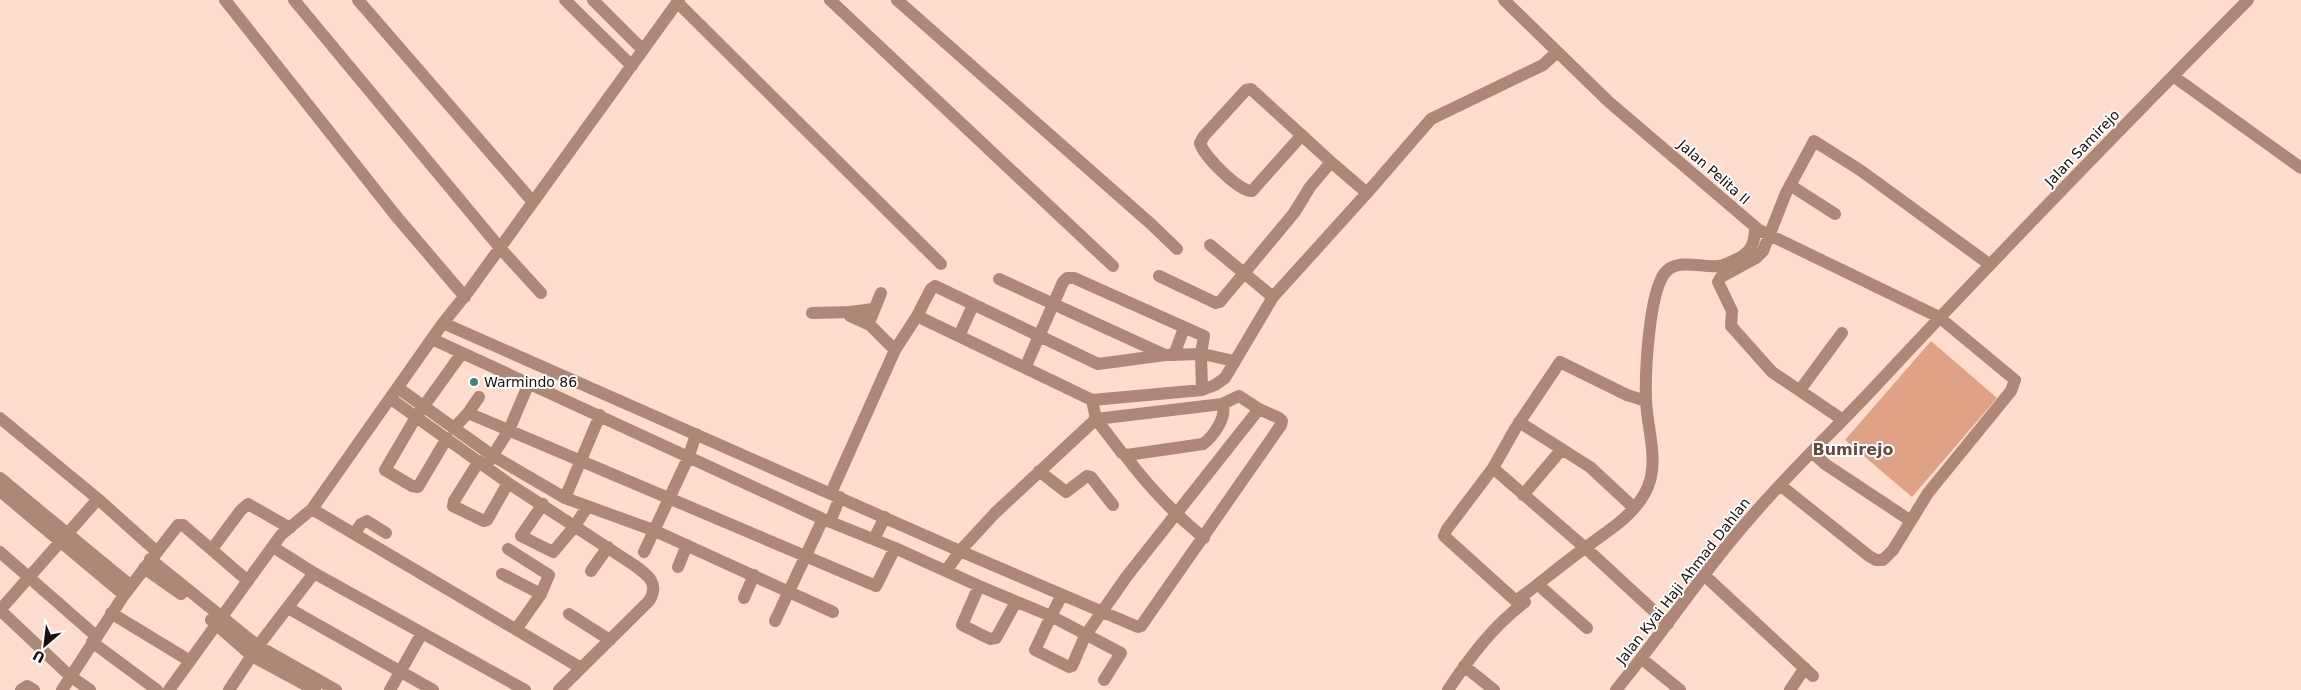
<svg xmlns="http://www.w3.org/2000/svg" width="2301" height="690" font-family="'DejaVu Sans',sans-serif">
<rect width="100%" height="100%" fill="#fedcce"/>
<path fill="#e0a287" d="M1931 341 1997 398 1912 497 1845 440Z"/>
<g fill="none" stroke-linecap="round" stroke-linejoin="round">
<path stroke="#af8776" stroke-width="12" d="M225 0 396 216 465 297
M294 0 500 248 541 293
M358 0 533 202
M565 0 632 66
M593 0 643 50
M830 0 1113 266
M897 0 1151 224 1177 249
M1504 0 1609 102 1759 230 1939 317 2015 380 2011 391 1928 493 1893 550 1883 560H1876L1869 556 1780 485
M677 2 941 264
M2173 76 2301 168
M1302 135 1252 191C1239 192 1203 155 1200 143L1204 136 1246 90 1251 89 1331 162
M1790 185 1835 214
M1159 276 1216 303 1220 302 1294 213 1310 187 1331 162 1367 193 1431 119 1543 65 1557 52
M999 279 1165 355
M1273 297 1367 193
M873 309 850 312V316L870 325 895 350
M812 313 850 312
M917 316 931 289 935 286 1098 364 1165 355 1203 354 1234 361
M871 318 881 293
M443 323 960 551 1138 627 1141 626 1281 425 1282 421 1279 418 1259 409
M959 336 973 305
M432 339 823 519 895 548 979 586 1051 616 1035 650 1069 667 1072 666 1085 636 1127 576 1259 409 1239 396 1222 404 1096 419 995 513 960 551 946 571
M1174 355 1184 328
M1025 368 1063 282 1067 278H1074L1204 336 1201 354 1202 390
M398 388 493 456 565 498
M1800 390 1842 333
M391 399 508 483 634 565C648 575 660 584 649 601L559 690
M1092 400 1202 390 1215 385 1225 378 1273 297 1210 245
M468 413 876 586 895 548
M600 415 565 498 653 530 833 612
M0 418 98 499 156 551
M1843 420 1772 372 1731 326 1732 311 1718 282 1721 277 1756 258 1763 251 1786 193 1814 141 1860 170 1989 264
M1519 422 1590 467 1634 508
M454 428 468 413 479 397
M447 438 418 487 412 486 385 470 416 417 462 353
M1812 452 1825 464 1911 521
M1124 454C1148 486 1173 513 1204 538
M479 461 454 501 453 506 484 521 487 520 508 483
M488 463 509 430 529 383
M1493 468 1590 552 1668 624
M1039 471 1066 492 1087 476 1091 477 1113 505
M0 478 131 586
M0 491 124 595
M831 493 895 350 917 316 1092 400 1096 419 1122 453 1127 455 1203 444C1213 437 1228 416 1222 404
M1523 495 1562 449
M543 504 521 536 553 552 575 526 587 507
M312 509 581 668
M830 522 840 497
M355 533 361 524 367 521 386 533
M874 539 885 517
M273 547 314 573 525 690
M212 549 241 510 248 504 290 528
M508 549 549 575 541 594 517 628
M0 552 96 636
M644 552 689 456 696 434
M150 559 258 646 336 690
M678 567 687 545
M144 568 181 594
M591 571 608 547
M502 574 541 594
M1704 575 1813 676
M979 586 962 625 990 639 996 638 1016 602
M1543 589 1587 628
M1062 595 1051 616 1121 653 1104 680
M744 598 754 575
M1516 601C1539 584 1561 565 1585 548 1607 531 1631 518 1645 493 1661 464 1647 430 1646 400 1645 371 1649 296 1664 274 1676 257 1701 268 1718 266 1725 266 1732 261 1739 258 1752 251 1755 242 1755 227
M1519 607 1516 601 1444 536 1447 529 1493 468 1515 429 1560 362 1627 395 1646 401
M288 608 433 690
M0 610 98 499
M0 610 70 676 90 690
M111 613 190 661
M569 614 610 640
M211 620 252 656 315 690
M775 621 823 519
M92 642 157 690
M1642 659 1680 690
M1464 666 1494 690
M21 690 27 686 34 690
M62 690 124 595 178 525H183L248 581
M169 690 281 535 312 509 443 323 468 292 679 0
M229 690 258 646 314 573
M390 690 422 633
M1448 690C1470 657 1493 626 1525 602
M1616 690C1663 633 1703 571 1752 516 1789 473 1830 434 1869 393 1993 260 2120 129 2248 0
M1790 690 1805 668"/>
</g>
<circle fill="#438575" stroke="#fff" stroke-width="2" cx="474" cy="382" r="5"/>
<g text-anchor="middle" stroke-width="4" stroke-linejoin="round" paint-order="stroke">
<g font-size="14" fill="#1a0f0a" stroke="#fff">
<text transform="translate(2082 148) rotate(-46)" y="5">Jalan Samirejo</text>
<text transform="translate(1714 172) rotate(41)" y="5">Jalan Pelita II</text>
<text transform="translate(1683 581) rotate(-52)" y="5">Jalan Kyai Haji Ahmad Dahlan</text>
</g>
<g font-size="14" fill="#1a0f0a" stroke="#fff" text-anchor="start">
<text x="484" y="387">Warmindo 86</text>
</g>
<g font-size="16" font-weight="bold" fill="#674b40" stroke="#fff">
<text x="1853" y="455">Bumirejo</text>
</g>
</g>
<g transform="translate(45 645) rotate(208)" stroke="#ffffff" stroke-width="4" paint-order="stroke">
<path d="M0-4L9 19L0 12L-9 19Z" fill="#1a0f0a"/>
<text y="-8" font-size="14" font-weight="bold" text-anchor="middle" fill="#1a0f0a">U</text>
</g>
</svg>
